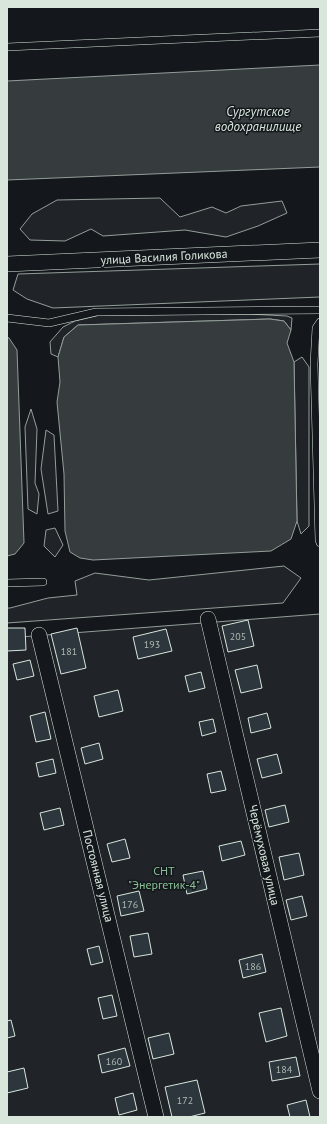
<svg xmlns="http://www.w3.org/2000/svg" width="327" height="1124" font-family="'PT Sans',sans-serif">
<rect width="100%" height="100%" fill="#14181c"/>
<path fill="#202428" stroke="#939e99" d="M160 198 180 217 212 207 226 213 241 206 282 201 287 213 258 226 226 237 185 230 103 236 91 229 65 241 30 240 20 229 32 214 57 200Z
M320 264V297L53 308 27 299 13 290 18 274Z
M249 314 287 316 292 318 291 330 284 321 270 319 78 325 64 337 58 357 51 354 50 342 63 327 75 321 100 315Z
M302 357 309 367V526L301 534 297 521 294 362Z
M31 409 37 429 35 483 39 494 37 514 28 509 25 427Z
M46 430 54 435 58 511 48 514 41 469Z
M55 528 63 545 55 557 44 546 46 530Z
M284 566 301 578 283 603 7 623V608H10L48 598 77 595 75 581 95 573 149 580Z
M320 614V1117H7V638Z"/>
<path fill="#363b3e" stroke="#939e99" d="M320 65V167L7 180V81Z
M270 319 284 321 291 330 287 343 294 362 297 521 291 539 271 551 93 560 80 558 70 552 65 531 64 474 57 402 60 382 58 357 64 337 78 325Z
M7 337 9 338 17 350 24 543 15 554 7 556Z"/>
<path fill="#2c363c" stroke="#d8e6dc" d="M248 620 254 646 228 652 222 626Z
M7 628H25L26 650 7 651Z
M77 628 86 668 61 674 51 634Z
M166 629 172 651 138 659 133 637Z
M30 660 34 676 17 680 13 664Z
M257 665 262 688 241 693 235 670Z
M201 672 205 688 189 692 185 676Z
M118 690 123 711 99 717 94 696Z
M45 712 51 739 36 742 30 716Z
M267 713 271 728 251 733 248 718Z
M213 719 216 732 202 736 199 722Z
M99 743 103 759 85 764 81 748Z
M277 754 282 773 262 778 257 759Z
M53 759 56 773 39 777 36 763Z
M221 771 226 790 211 793 207 774Z
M285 805 289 822 269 827 265 810Z
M60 808 64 825 44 830 40 813Z
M125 839 130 858 112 862 107 844Z
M241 841 245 855 222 861 219 846Z
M299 853 304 875 284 880 279 857Z
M203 871 207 889 187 894 183 875Z
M139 891 144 911 121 916 117 896Z
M302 896 307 916 291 920 286 900Z
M148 933 152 954 134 957 130 936Z
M99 946 103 962 91 965 87 949Z
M262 954 266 972 243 978 239 960Z
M112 995 117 1016 103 1019 98 998Z
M281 1008 287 1036 266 1042 259 1013Z
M11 1020 15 1036 7 1038V1021Z
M169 1033 174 1054 153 1059 148 1038Z
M125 1048 130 1066 102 1073 98 1055Z
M296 1057 300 1076 272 1081 269 1062Z
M24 1068 28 1088 7 1093V1072Z
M197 1080 205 1113 189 1117H172L165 1087Z
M133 1093 137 1110 119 1115 115 1098Z
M306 1100 310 1117H290L287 1105Z"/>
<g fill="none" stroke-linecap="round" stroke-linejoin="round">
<g stroke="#d8e6dc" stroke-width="8">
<path id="service" d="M7 47 320 33
M7 318 49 323 96 312 320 310
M320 322 316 328 314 364 319 540 320 543
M7 583 43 582"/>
</g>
<g stroke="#d8e6dc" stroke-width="16">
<path id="minor" d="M7 264 320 250
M208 619 320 1091
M39 635 156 1117"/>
</g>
<use href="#service" stroke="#14181c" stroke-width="7"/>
<use href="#minor" stroke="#14181c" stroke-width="15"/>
</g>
<g text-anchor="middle" stroke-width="3" stroke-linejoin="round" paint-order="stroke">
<g font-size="10" fill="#adbab4">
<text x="238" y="640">205</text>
<text x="152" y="648">193</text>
<text x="69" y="655">181</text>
<text x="130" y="908">176</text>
<text x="253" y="970">186</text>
<text x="114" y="1065">160</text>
<text x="284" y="1073">184</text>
<text x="185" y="1104">172</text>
</g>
<g font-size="12" fill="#d8e6dc" stroke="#14181c">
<text transform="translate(164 257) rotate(-3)" y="4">улица Василия Голикова</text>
<text transform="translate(264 855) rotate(77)" y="4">Черёмуховая улица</text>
<text transform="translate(98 876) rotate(76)" y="4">Постоянная улица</text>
</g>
<g font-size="12" fill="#8ac095" stroke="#14181c">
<text x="164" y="875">СНТ<tspan x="164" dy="14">"Энергетик-4"</tspan></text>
</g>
<g font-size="13" font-style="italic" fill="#d8e6dc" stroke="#14181c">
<text x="258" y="116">Сургутское<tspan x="258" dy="15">водохранилище</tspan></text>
</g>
</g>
<rect width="327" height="1124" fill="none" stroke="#d8e6dc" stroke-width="16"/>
</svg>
